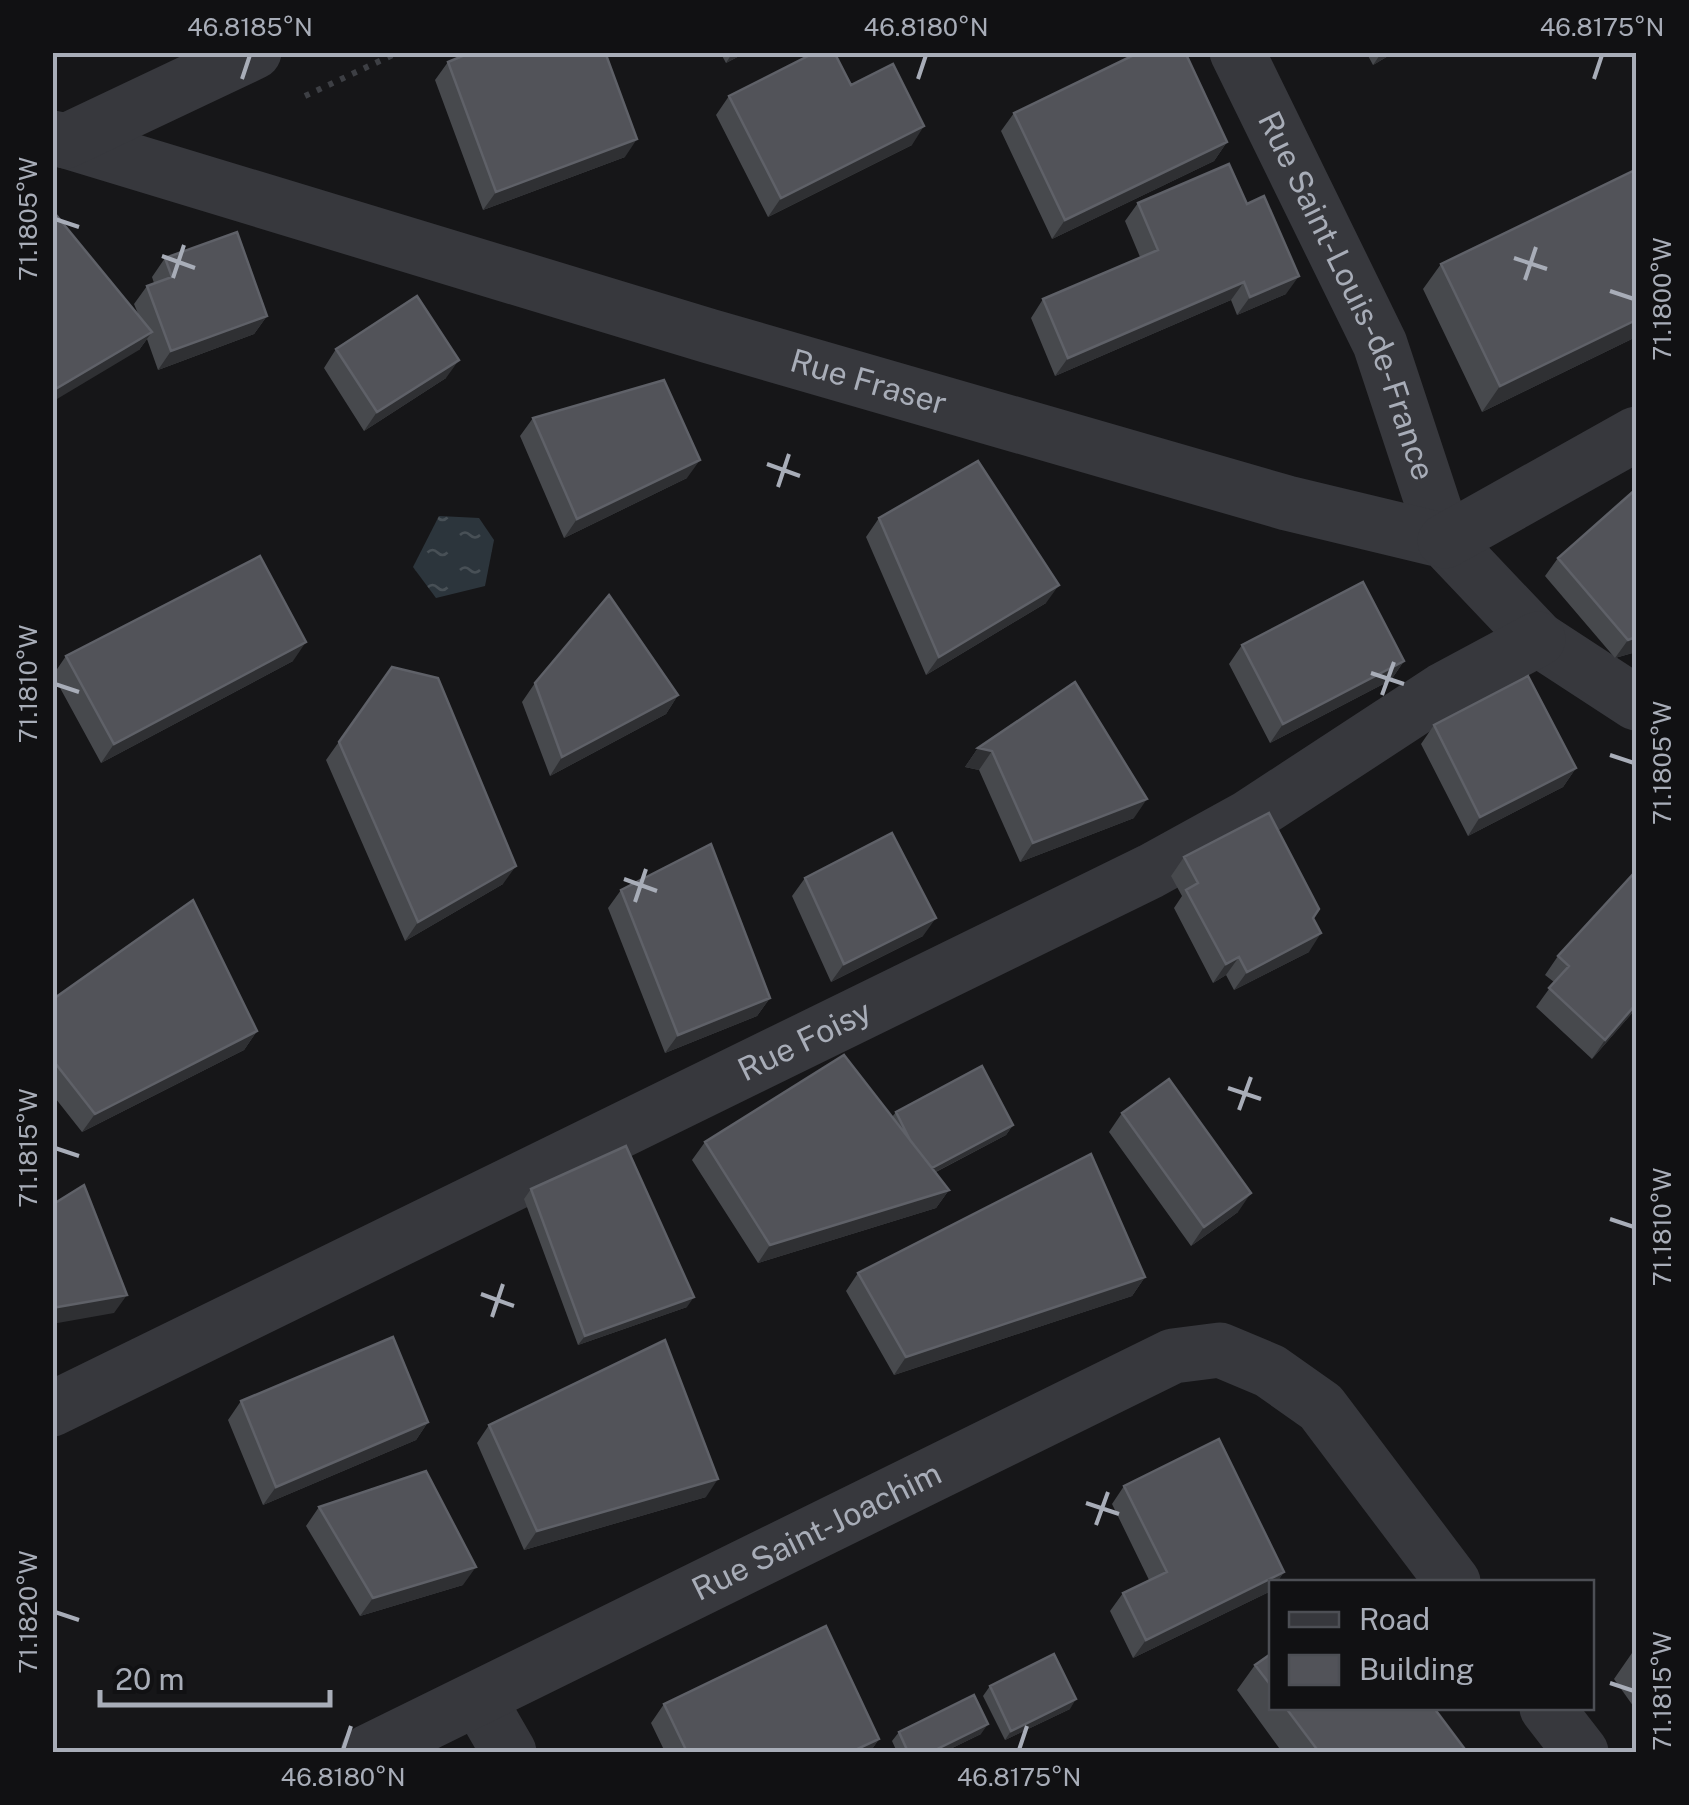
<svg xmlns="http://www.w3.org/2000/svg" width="1689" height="1805" font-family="'Public Sans',sans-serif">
<defs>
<pattern id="water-ripples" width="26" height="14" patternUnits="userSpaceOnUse" patternTransform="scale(2.5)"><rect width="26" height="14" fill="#2c353c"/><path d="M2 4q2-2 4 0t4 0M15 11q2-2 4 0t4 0" fill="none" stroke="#485056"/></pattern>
</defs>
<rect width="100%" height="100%" fill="#161618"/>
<path fill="url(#water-ripples)" d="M439 516 479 518 494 540 485 586 436 598 413 567Z"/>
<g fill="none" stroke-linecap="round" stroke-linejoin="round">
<path stroke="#3d3f44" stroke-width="6" stroke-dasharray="5 8" stroke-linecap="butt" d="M305 96 399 52"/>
<g stroke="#37383d" stroke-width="55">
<path id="s1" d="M1237 52 1380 344 1445 541"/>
<path id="s2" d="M66 141 709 336 1287 503 1445 541 1538 639 1636 703"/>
<path d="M1445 541 1636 434"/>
<path id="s3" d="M52 1409 1151 871 1249 817 1443 690 1538 639"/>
<path d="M479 1700 509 1752"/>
<path d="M1547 1708 1581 1752"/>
<path id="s4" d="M368 1752 1173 1356 1220 1350 1270 1371 1321 1407 1453 1582"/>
</g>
<path stroke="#37383d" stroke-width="55" d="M52 138 66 141 254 52"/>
</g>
<path fill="#47494d" d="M720 52H747L726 63Z
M1366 52H1395L1373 65Z
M448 62 625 157 483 210 435 80Z
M851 85 912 145 768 217 716 115 729 96Z
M1014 113 1227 142 1214 161 1052 239 1001 131Z
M1636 179V337L1482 412 1423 289 1441 264Z
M1138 203 1286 294 1237 315 1231 300 1055 376 1031 318 1043 299 1140 257 1125 221Z
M165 258 267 316 254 334 158 370 147 339 139 350V316L134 304 147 286 154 283 152 277Z
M336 349 446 378 364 431 324 368Z
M533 418 687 478 564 538 520 436Z
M1636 489V652L1615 658 1545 576 1558 558Z
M879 518 1046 603 926 675 866 537Z
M1242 645 1404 661 1391 680 1270 743 1229 664Z
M66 656 293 661 101 763 53 675Z
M392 667 503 884 405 941 326 760Z
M1075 682 1134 818 1020 862 979 770 965 767 978 748Z
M535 683 678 695 666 714 550 776 522 702Z
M1434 725 1576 768 1563 787 1468 836 1421 744Z
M1184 857 1313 918 1309 952 1234 990 1226 975 1213 983 1174 908 1182 896 1171 876Z
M1636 871V1016L1633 1012 1592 1059 1536 1007 1554 982 1545 975 1558 956Z
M805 878 923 936 831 982 792 896Z
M621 890 770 998 757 1016 665 1053 608 908Z
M52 1000 257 1031 244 1050 82 1132 52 1094Z
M896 1112 1013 1125 1006 1135 936 1172 949 1190 936 1208 758 1263 692 1160 705 1142 892 1117Z
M1122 1113 1238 1212 1191 1246 1109 1132Z
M531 1189 687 1307 578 1345 524 1199Z
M858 1273 1145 1277 1132 1296 894 1375 846 1291Z
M241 1401 428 1422 416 1440 263 1505 228 1420Z
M489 1425 706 1497 524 1550 477 1443Z
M1124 1486 1284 1572 1277 1582H1272L1271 1591 1133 1658 1110 1611 1123 1593 1149 1580 1112 1504Z
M319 1507 463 1585 360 1616 306 1526Z
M1636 1650V1710L1614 1679 1632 1653Z
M1272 1653V1708H1434L1467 1752H1282L1237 1690 1255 1665Z
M990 1686 1070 1709 1005 1740 983 1696Z
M664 1704 879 1739 870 1752H665L651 1723Z
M899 1732 981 1734 944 1752H897L892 1741Z"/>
<path fill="#2f3033" d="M733 52H747L726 63Z
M1382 52H1395L1373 65Z
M924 126 912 145 768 217 781 198Z
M637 139 625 157 483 210 496 192Z
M1227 142 1214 161 1052 239 1065 220Z
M1299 276 1286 294 1237 315 1250 297Z
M1244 282 1231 300 1055 376 1068 358Z
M267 316 254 334 158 370 171 351Z
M1636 320V337L1482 412 1500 386Z
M152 332 139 350 52 402V391Z
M459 360 446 378 364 431 377 412Z
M700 460 687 478 564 538 577 519Z
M1059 585 1046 603 926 675 939 657Z
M1636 637V652L1615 658 1628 640Z
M306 642 293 661 101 763 114 744Z
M1404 661 1391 680 1270 743 1283 724Z
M678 695 666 714 550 776 562 757Z
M978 748 992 751 979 770 965 767Z
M1576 768 1563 787 1468 836 1480 817Z
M1147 799 1134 818 1020 862 1033 843Z
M516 866 503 884 405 941 418 922Z
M936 918 923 936 831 982 844 964Z
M1321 933 1309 952 1234 990 1247 972Z
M1239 957 1226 975 1213 983 1226 964Z
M770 998 757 1016 665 1053 678 1035Z
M1636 1004 1633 1012 1592 1059 1605 1040Z
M257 1031 244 1050 82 1132 95 1114Z
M1013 1125 1006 1135 920 1180 927 1171Z
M949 1190 936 1208 758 1263 770 1245Z
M1251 1193 1238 1212 1191 1246 1204 1227Z
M1145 1277 1132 1296 894 1375 906 1357Z
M127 1295 114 1313 52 1324V1308Z
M694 1297 687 1307 578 1345 585 1336Z
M428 1422 416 1440 263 1505 276 1487Z
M718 1479 706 1497 524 1550 537 1531Z
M476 1567 463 1585 360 1616 373 1598Z
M1284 1572 1277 1582H1272L1271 1591 1133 1658 1146 1640Z
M1076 1699 1070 1709 1005 1740 1011 1731Z
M988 1724 981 1734 944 1752H931Z
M879 1739 870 1752H851Z"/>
<path fill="#525359" stroke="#5f6168" stroke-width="2.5" d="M472 52H605L637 139 496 192 448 62Z
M816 52H834L851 85 893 64 924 126 781 198 729 96Z
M1140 52H1185L1227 142 1065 220 1014 113Z
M1229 164 1247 204 1264 196 1299 276 1250 297 1244 282 1068 358 1043 299 1158 250 1138 203Z
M1633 171 1636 179V320L1500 386 1441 264Z
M52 210 152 332 52 391Z
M237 232 267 316 171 351 147 286 172 277 165 258Z
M417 296 459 360 377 412 336 349Z
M664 380 700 460 577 519 533 418Z
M978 461 1059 585 939 657 879 518Z
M1636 489V637L1628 640 1558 558Z
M260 556 306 642 114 744 66 656Z
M1363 582 1404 661 1283 724 1242 645Z
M609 595 678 695 562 757 535 683Z
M392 667 438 678 516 866 418 922 339 742Z
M1528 676 1576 768 1480 817 1434 725Z
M1075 682 1147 799 1033 843 992 751 978 748Z
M1269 813 1319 909 1313 918 1321 933 1247 972 1239 957 1226 964 1186 890 1198 883 1184 857Z
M892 833 936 918 844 964 805 878Z
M711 844 770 998 678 1035 621 890Z
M1636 871V1004L1605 1040 1549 988 1569 966 1558 956Z
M193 900 257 1031 95 1114 52 1059V1000Z
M844 1055 949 1190 770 1245 705 1142Z
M982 1066 1013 1125 932 1168 910 1140 896 1112Z
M1169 1079 1251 1193 1204 1227 1122 1113Z
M626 1146 694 1297 585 1336 531 1189Z
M1091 1154 1145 1277 906 1357 858 1273Z
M84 1185 127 1295 52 1308V1205Z
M393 1337 428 1422 276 1487 241 1401Z
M665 1340 718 1479 537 1531 489 1425Z
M1219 1439 1284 1572 1146 1640 1123 1593 1167 1572 1124 1486Z
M426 1471 476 1567 373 1598 319 1507Z
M826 1626 879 1739 851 1752H687L664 1704Z
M1272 1653V1687L1255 1665Z
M1054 1654 1076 1699 1011 1731 990 1686Z
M974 1695 988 1724 931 1752H908L899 1732Z
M1286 1708H1434L1467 1752H1319Z"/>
<path fill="none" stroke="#a8adb8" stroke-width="4" d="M242 79 250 55M918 79 926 55M1594 79 1602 55M55 219 79 227M162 256 195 268M1514 258 1547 269M173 278 184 245M1525 280 1536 247M1610 291 1634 299M767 464 800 476M778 487 789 454M1371 673 1404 684M55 684 79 692M1382 695 1394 662M1610 755 1634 763M624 879 657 891M635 902 646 869M1228 1088 1261 1099M1239 1110 1251 1077M55 1148 79 1156M1610 1219 1634 1227M481 1294 514 1306M492 1317 503 1284M1086 1503 1119 1514M1096 1525 1108 1492M55 1612 79 1620M1610 1683 1634 1691M343 1750 351 1726M1019 1750 1027 1726"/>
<g text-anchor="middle" stroke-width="10" stroke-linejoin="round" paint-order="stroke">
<g font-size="32" fill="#a8adb8" stroke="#111113">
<text dy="11" stroke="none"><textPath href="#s1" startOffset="268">Rue Saint-Louis-de-France</textPath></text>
<text dy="11" stroke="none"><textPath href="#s2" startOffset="838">Rue Fraser</textPath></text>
<text dy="11" stroke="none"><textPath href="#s3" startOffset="838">Rue Foisy</textPath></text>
<text dy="11" stroke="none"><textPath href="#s4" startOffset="500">Rue Saint-Joachim</textPath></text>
</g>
</g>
<rect width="1689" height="1805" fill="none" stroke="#111113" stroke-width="110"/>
<rect x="1269" y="1580" width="325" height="130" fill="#111113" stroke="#4d4f55" stroke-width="2.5"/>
<rect x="1289" y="1612" width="50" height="15" fill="#37383d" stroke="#4d4f55" stroke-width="2.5"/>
<text x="1359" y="1630" font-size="30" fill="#a8adb8">Road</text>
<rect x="1289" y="1655" width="50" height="30" fill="#525359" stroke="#4d4f55" stroke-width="2.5"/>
<text x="1359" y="1680" font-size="30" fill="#a8adb8">Building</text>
<path d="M100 1690v15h230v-15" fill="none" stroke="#a8adb8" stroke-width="5"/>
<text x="115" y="1690" font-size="30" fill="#a8adb8" stroke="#111113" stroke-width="8" paint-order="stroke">20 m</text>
<rect x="55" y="55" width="1579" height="1695" fill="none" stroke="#a8adb8" stroke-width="4"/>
<g font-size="25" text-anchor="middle" fill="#a8adb8">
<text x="250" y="36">46.8185°N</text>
<text x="926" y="36">46.8180°N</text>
<text x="1602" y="36">46.8175°N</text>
<text transform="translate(28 219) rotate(-90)" y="9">71.1805°W</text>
<text transform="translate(1662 299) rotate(-90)" y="9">71.1800°W</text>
<text transform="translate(28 684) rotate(-90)" y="9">71.1810°W</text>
<text transform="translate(1662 763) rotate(-90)" y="9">71.1805°W</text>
<text transform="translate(28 1148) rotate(-90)" y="9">71.1815°W</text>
<text transform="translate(1662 1227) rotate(-90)" y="9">71.1810°W</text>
<text transform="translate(28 1612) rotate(-90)" y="9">71.1820°W</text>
<text transform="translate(1662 1691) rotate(-90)" y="9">71.1815°W</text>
<text x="343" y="1786">46.8180°N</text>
<text x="1019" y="1786">46.8175°N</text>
</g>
</svg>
